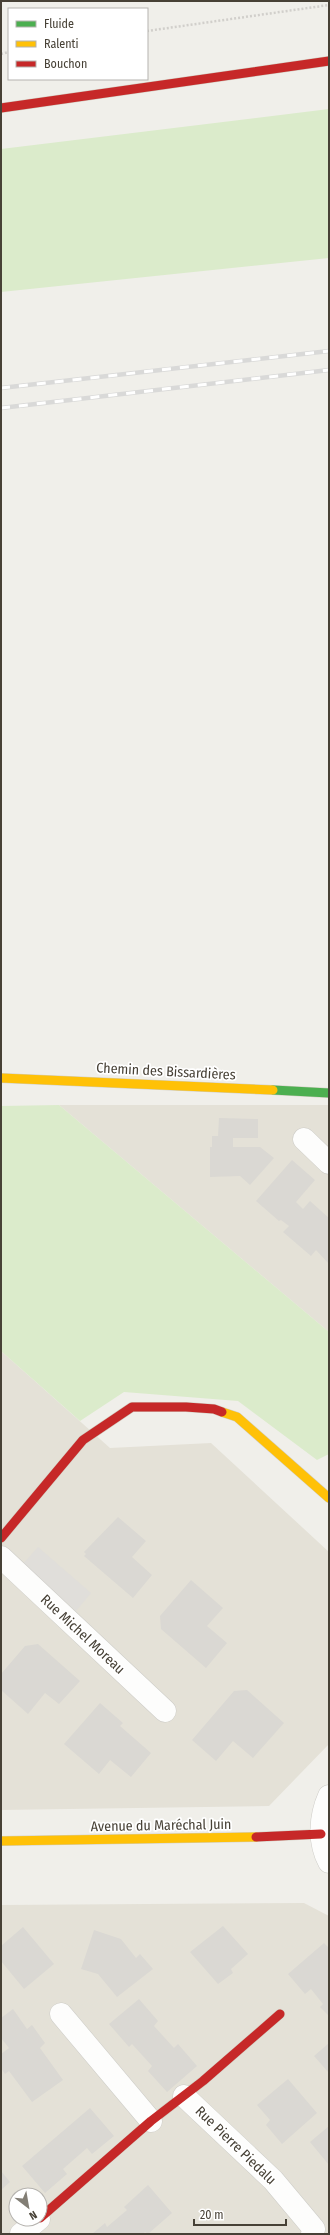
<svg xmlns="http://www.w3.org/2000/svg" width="330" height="2235" font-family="'Fira Sans Condensed',sans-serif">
<rect width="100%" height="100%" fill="#f0efea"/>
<path fill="#e4e1d7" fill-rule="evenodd" d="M59 1105H329V1332Z
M1 1351 110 1448 211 1443 329 1552V1744L269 1806 1 1810Z
M304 1903 329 1916V2234H1V1905ZM16 2195H40V2219H16Z"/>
<path fill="#dbebcb" d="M329 109V258L1 292V149Z
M59 1105 329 1332V1454L317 1460 238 1401 124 1392 80 1421 1 1351V1106Z"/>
<path fill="#e0deda" d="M38 1547 91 1593 76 1611 23 1564Z"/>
<path fill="#dad8d3" d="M219 1118 258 1119V1138H233V1147H260L274 1158 250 1185 240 1176 210 1177V1147H212V1136H218Z
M292 1160 315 1180 296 1202 303 1209 310 1201 329 1218V1264L316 1250 311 1256 283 1232 289 1226 281 1220 279 1221 256 1201Z
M118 1517 146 1541 132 1557 152 1575 133 1598 84 1556 86 1554 84 1552Z
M191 1580 223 1608 207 1626 227 1643 206 1668 161 1629 160 1616Z
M38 1644 80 1681 59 1704 45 1693 28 1714 1 1690V1674L25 1646Z
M247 1690 284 1723 253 1758 233 1741 216 1761 192 1740 234 1691Z
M100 1703 123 1723 120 1726 151 1753 131 1777 110 1760 99 1774 64 1744Z
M223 1926 248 1954 231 1969 233 1973 218 1984 190 1952Z
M23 1927 54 1964 24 1989 1 1961V1946Z
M94 1930 121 1939 136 1958 140 1954 153 1969 117 1997 98 1974 81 1969Z
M324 1943 329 1948V2016L320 2007 323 2004 311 1989 305 1994 288 1974Z
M139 1999 158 2021 154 2026 174 2048 178 2044 197 2066 167 2092 148 2071 152 2066 132 2044 129 2047 109 2024Z
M13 2009 27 2029 32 2025 45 2043 40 2048 63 2080 32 2102 9 2071 5 2074 1 2068V2054L9 2048 1 2038V2018Z
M329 2043V2073L314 2056Z
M288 2079 317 2113 282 2144 266 2125 270 2120 257 2105Z
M90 2108 114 2136 92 2154 87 2148 63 2169 67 2174 45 2193 22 2166Z
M329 2126V2165L310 2142Z
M1 2171 10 2182 1 2190Z
M148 2185 172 2213 148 2234 145 2232 143 2234H92L105 2223 107 2227 127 2210 124 2207Z"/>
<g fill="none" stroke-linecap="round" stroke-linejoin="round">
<g stroke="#cecdc8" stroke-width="23">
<path id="street" d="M304 1139 329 1163
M1 1557 165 1711
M329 1796C320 1816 318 1842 329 1862
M61 2014 151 2121
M184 2096 273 2180 314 2229 312 2234
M21 2234 39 2219"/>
</g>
<g stroke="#d0cdc1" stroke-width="10">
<path id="fast" d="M273 1090 329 1093"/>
</g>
<g stroke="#d0cdc1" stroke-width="10">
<path id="slow" d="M1 1078 273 1090
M222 1412 237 1417 329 1498
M1 1841 256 1837"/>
</g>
<g stroke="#d0cdc1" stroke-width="10">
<path id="jam" d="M1 108 329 61
M1 1538 83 1440 132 1407H186L214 1409 222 1412
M256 1837 321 1834
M40 2218 151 2121 203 2081 280 2014"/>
</g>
<path stroke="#d1cfcb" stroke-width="2.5" stroke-dasharray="2 2" stroke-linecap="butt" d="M147 31 329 5
M1 54 9 52"/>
<use href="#street" stroke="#fdfdfc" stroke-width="22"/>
<use href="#fast" stroke="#4caf50" stroke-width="9"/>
<use href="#slow" stroke="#ffc107" stroke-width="9"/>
<use href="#jam" stroke="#c62828" stroke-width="9"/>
<g stroke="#d9d9d8" stroke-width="4.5">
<path id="rail" d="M1 388 329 351
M1 408 329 370"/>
</g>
<use href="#rail" stroke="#fff" stroke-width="3" stroke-dasharray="9" stroke-linecap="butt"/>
</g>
<g text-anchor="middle" stroke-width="3.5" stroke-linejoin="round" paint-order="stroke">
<g font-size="14" fill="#474136" stroke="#fff">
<text transform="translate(166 1071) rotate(3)" y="5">Chemin des Bissardières</text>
<text transform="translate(83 1634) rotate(43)" y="5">Rue Michel Moreau</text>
<text transform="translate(161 1825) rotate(-1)" y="5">Avenue du Maréchal Juin</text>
<text transform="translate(236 2145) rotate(44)" y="5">Rue Pierre Piedalu</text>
</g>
</g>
<rect width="330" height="2235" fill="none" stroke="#474136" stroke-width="4"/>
<rect x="8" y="8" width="140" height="72" fill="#ffffff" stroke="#b5b3af"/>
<rect x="16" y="21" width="20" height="6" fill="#4caf50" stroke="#b5b3af"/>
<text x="44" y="28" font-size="12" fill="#474136">Fluide</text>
<rect x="16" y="41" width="20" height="6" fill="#ffc107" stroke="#b5b3af"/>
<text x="44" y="48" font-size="12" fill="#474136">Ralenti</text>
<rect x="16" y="61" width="20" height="6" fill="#c62828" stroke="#b5b3af"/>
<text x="44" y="68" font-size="12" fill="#474136">Bouchon</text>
<g transform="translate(28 2207) rotate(149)"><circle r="19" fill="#ffffff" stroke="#b5b3af"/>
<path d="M0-3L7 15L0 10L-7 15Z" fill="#827e75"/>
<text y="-6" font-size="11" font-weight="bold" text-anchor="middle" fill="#474136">N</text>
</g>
<path d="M194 2219v6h92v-6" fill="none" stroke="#474136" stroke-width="2"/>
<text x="200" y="2219" font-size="12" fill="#474136" stroke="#ffffff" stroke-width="3" paint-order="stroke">20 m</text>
</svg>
